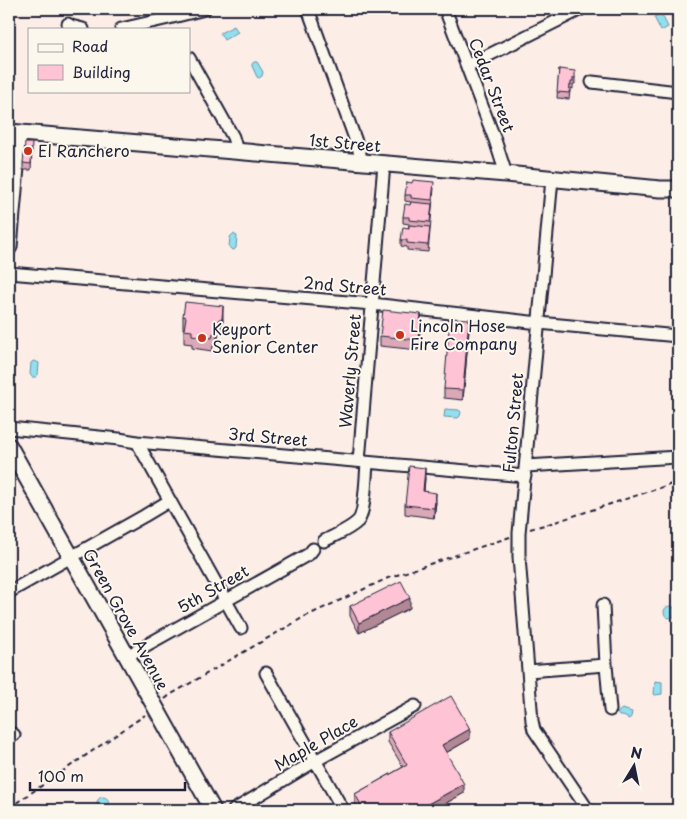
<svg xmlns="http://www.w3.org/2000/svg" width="687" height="819" font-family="'Playpen Sans',sans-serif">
<rect width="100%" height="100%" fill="#fcede7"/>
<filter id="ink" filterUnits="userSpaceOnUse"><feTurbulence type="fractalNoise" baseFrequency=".02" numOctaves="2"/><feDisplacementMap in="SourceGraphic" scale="10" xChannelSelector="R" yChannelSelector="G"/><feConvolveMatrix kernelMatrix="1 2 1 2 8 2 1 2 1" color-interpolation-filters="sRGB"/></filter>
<g filter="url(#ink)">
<path fill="#91dfef" stroke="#6593a7" d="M661 13 668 27 661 31 654 17Z
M234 26 238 32 224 40 220 33Z
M254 62H257L263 72 262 76 259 78 257 77 252 66V64Z
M233 234 237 236 236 248 234 250 231 249 229 247 230 237Z
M33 361 37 362 39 363 38 375 36 377H32L30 374 31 363Z
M445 409 459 410 461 412 460 416 458 418 444 417Z
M664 612a6 6 0 1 1 12 0a6 6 0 1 1-12 0Z
M655 681 662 682V694L655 695 654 694Z
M622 709 632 712 631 717 629 719 623 716H619L617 713Z
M97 803a6 6 0 1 1 12 0a6 6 0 1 1-12 0Z"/>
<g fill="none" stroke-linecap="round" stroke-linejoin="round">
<g stroke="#22223b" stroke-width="15">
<path id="street" d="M308 9 358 147 362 162
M445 9 495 140 506 174
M68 24 71 26 83 29
M121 29 169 18 205 9
M189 58 233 137 235 144 236 151
M467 66 581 9
M592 82 678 92
M552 179 519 533V557L532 721 534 730 588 810
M9 273 372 304 539 323 678 336
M9 428 119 439 137 442 525 476
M137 442 241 628
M359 461 384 164
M526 466 678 457
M324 541C335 535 349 530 358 521 365 514 366 474 367 463
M9 592 144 516 169 501
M127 656 309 554 313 549
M606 665 610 710
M528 671 606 665 603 605
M266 673 343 810
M9 732 14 735
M234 810 315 761 415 706"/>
</g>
<g stroke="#22223b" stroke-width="19">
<path id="secondary" d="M9 132 506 174 660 189H678
M9 247 19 133
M9 446 213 810"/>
</g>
<path stroke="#22223b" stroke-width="2" stroke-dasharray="5 4" stroke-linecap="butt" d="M530 529 555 522 678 482
M165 699 170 695 304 617 388 578 510 537
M9 808 145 715"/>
<use href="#street" stroke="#fbf7ec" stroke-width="11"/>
<use href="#secondary" stroke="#fbf7ec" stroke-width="15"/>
</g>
<path fill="#daa8b7" stroke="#22223b" d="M559 69 575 77V84H573V89L571 88V91H570L569 99 557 98Z
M32 150 31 170H23V163Z
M434 188 428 252 407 250V247L401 246V240L409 226V224L403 223V217L410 205 411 202 405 201V195Z
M183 316 223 319 222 332H219L217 346H213L212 351 192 348V344L184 343V329H183Z
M421 324 418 350 380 346V336Z
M469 329 463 400 444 398V389Z
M425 478 424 491 436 502 434 518 405 514V505Z
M350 606 410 608 359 633 350 616Z
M388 732 470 739 446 753 464 793 434 810H359L355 804V794L403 767 388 742Z"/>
<path fill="#b28895" stroke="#22223b" d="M122 9H133L122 12Z
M137 9H151L137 12Z
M223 306V319L222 332V319Z
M421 314V324L418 350V340Z
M219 319V332L217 346V333Z
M469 319V329L463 400V390Z
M425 468V478L423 501V491Z
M436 493V502L434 518V508Z
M410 598V608L359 633V623Z
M470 729V739L442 755V745Z
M464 784V793L434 810H417Z"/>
<path fill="#fec3d5" stroke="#22223b" d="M559 69 575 71V78H573V82H571V85H570L569 93 557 92Z
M25 143H32L31 164 23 163Z
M413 180 434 182 432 200 411 198V195H405L407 182 412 183Z
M411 202 432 204 430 222 409 220V217H403L405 204 410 205Z
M409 225 430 227 428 245 407 243V240H401L403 227 409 228Z
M185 302 223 306 222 319H219L217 333H213L212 338 192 335V331L184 330 186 317 183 316Z
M383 310 421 314 418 340 380 336Z
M450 318 469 319 463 390 444 389Z
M409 466 425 468 423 491 436 493 434 508 405 505Z
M401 581 410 598 359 623 350 606Z
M451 696 470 729 442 745 464 784 417 810H364L355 794 407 765 388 732Z"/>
</g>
<g fill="#c8321e" stroke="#fbf7ec" stroke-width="2">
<circle cx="28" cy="151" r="5"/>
<circle cx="400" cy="335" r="5"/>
<circle cx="202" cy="338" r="5"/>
</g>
<g text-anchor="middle" stroke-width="4" stroke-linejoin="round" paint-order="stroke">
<g font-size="16" fill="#22223b" stroke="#fbf7ec">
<text transform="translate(492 85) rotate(69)" y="6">Cedar Street</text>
<text transform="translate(345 143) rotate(5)" y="6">1st Street</text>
<text transform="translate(345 286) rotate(5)" y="6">2nd Street</text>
<text transform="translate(350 371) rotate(-85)" y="6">Waverly Street</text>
<text transform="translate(513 423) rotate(-85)" y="6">Fulton Street</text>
<text transform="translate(268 437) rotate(5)" y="6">3rd Street</text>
<text transform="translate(213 589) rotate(-30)" y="6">5th Street</text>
<text transform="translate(126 619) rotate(61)" y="6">Green Grove Avenue</text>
<text transform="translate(316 743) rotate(-30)" y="6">Maple Place</text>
</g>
<g font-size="16" fill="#22223b" stroke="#fbf7ec" text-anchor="start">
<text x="38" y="157">El Ranchero</text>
<text x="410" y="332">Lincoln Hose<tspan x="410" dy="18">Fire Company</tspan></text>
<text x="212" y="335">Keyport<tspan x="212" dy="18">Senior Center</tspan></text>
</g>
</g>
<rect width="687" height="819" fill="none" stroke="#fbf7ec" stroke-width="30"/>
<rect x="15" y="15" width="657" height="789" fill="none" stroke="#22223b" stroke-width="2" filter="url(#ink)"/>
<rect x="28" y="28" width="162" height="65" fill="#fbf7ec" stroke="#a4a2a5"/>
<rect x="38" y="44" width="25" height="8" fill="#fbf7ec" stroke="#a4a2a5"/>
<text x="72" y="52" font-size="15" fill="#22223b">Road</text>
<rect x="38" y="65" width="25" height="15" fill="#fec3d5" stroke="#a4a2a5"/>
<text x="72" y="78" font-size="15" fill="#22223b">Building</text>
<g transform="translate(634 766) rotate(10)" stroke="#fbf7ec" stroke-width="4" paint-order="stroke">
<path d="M0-4L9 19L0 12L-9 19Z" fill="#22223b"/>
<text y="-8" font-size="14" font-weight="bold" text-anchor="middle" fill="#22223b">N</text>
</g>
<path d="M30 782v8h155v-8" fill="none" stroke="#22223b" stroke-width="2.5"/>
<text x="38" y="782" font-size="15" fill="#22223b" stroke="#fbf7ec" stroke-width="4" paint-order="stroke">100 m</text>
</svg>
